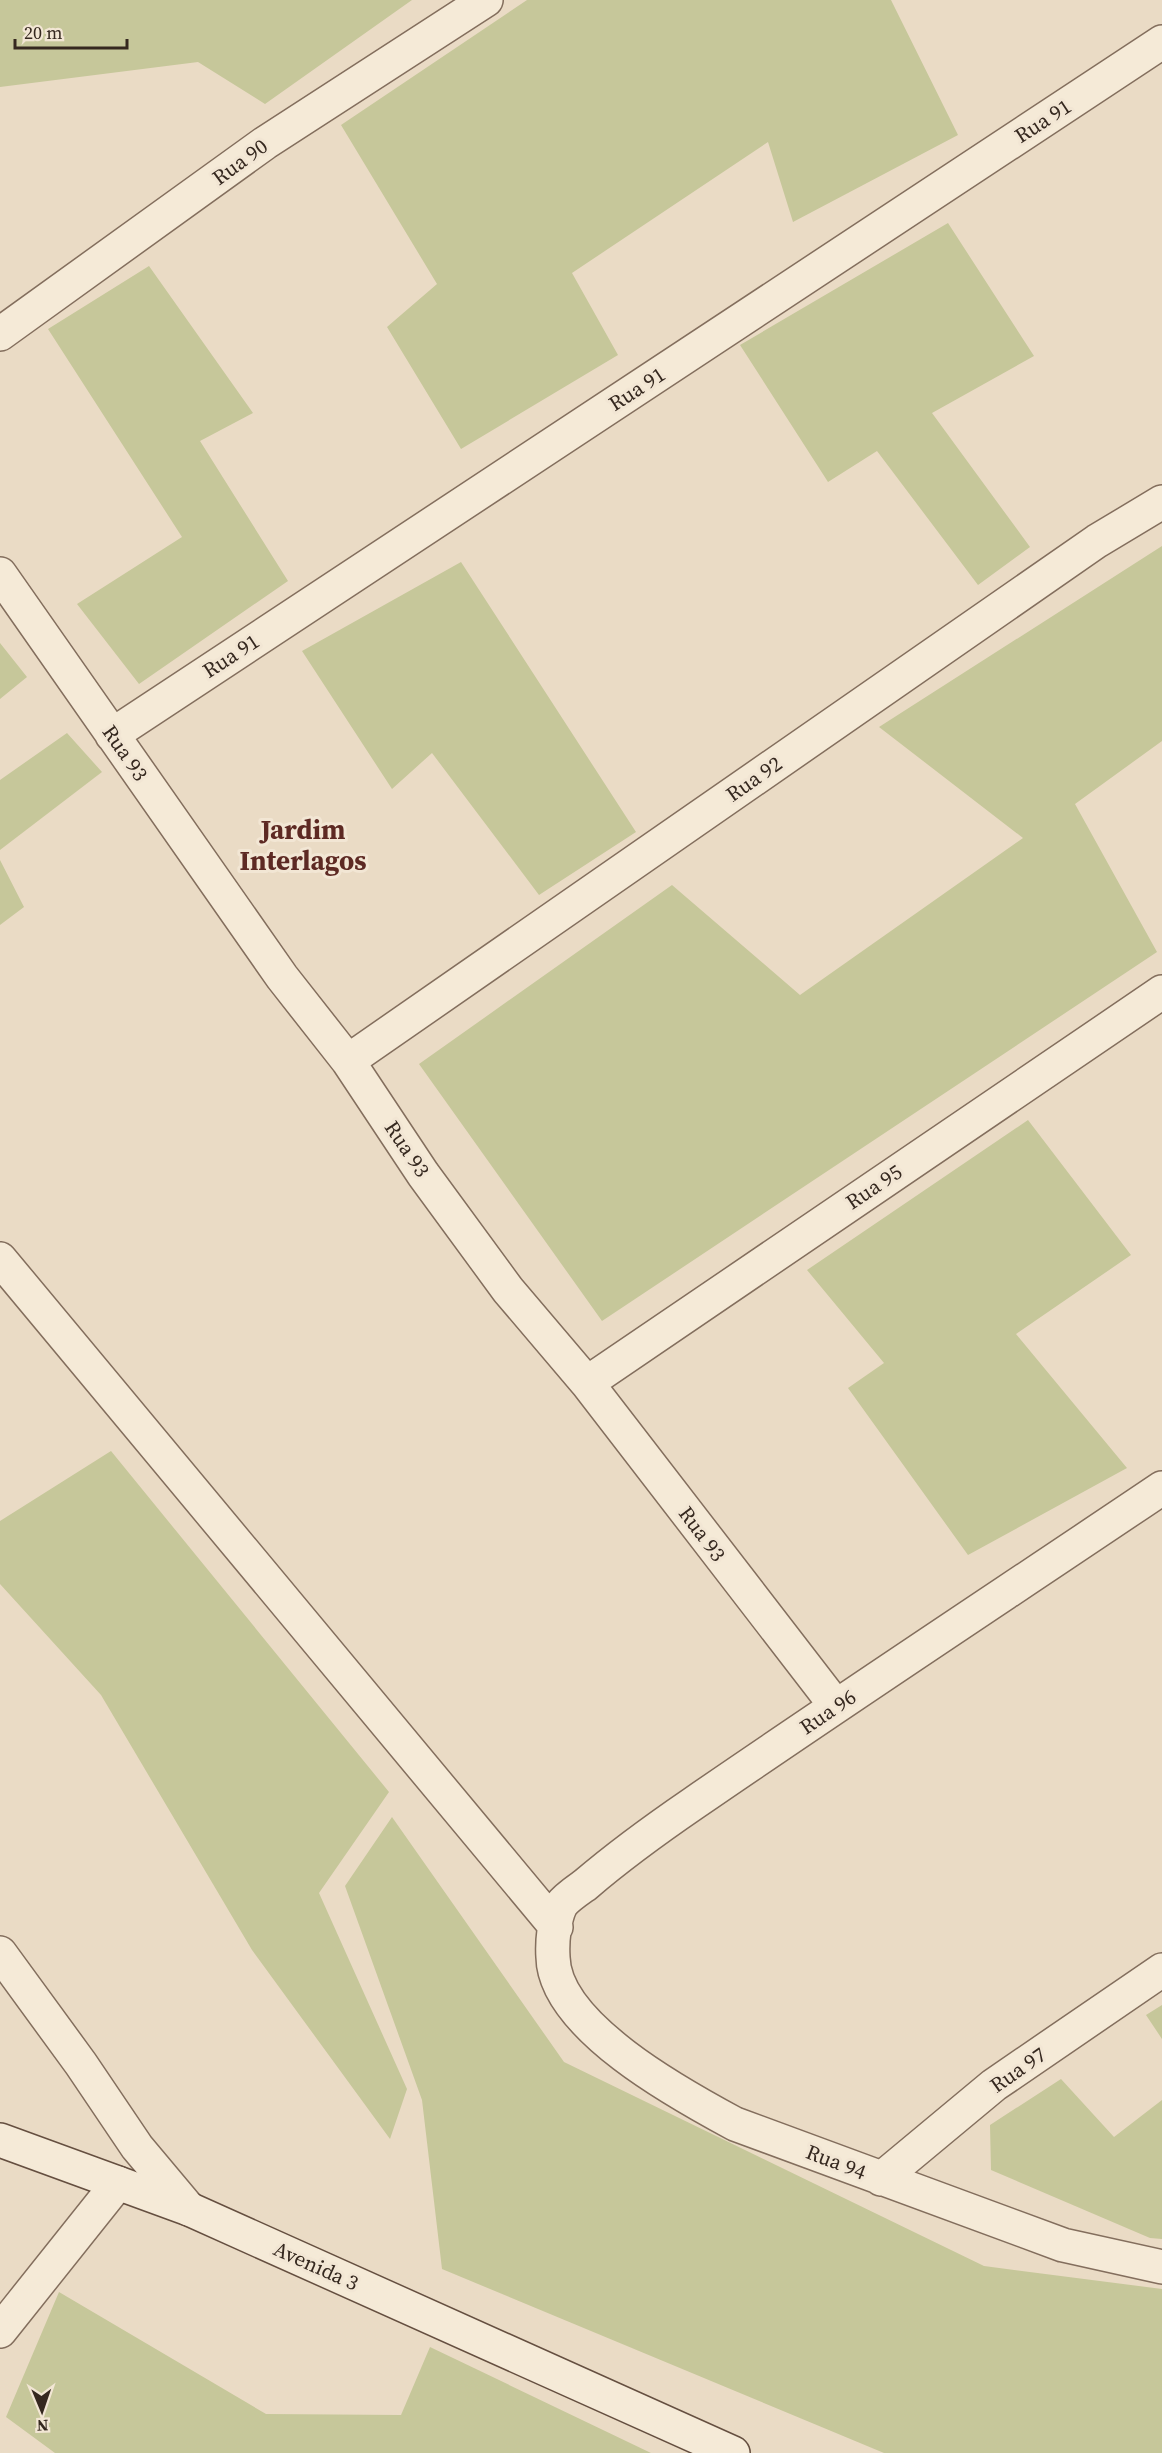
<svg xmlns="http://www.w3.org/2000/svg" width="1162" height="2453" font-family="'Source Serif 4',serif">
<rect width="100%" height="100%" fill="#eadbc5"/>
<path fill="#c6c79a" d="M0 0H412L265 104 198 62 0 87Z
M527 0H891L958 135 793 222 768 142 572 273 618 355 461 449 387 327 437 284 341 125Z
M948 223 1034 356 932 413 1030 547 978 585 877 451 828 482 740 345Z
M149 266 253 413 200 441 288 581 139 684 77 604 182 537 48 329Z
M1162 546V741L1075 804 1157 952 602 1321 419 1064 672 885 800 995 1023 838 879 727Z
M461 562 636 832 539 895 432 753 392 789 302 651Z
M0 643 27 677 0 699Z
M67 733 102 772 0 850V780Z
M0 860 24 907 0 925Z
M1028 1120 1131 1255 1016 1334 1127 1468 968 1555 848 1388 884 1363 807 1270Z
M111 1451 389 1792 319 1893 407 2089 390 2139 252 1950 101 1695 0 1584V1521Z
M392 1817 564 2062 984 2266 1162 2289V2453H884L442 2269 422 2100 345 1886Z
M1162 2005V2039L1146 2015Z
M1061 2079 1114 2137 1162 2100V2239L1150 2238 991 2170 990 2125Z
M59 2292 266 2414 401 2415 430 2347 651 2453H55L6 2417Z"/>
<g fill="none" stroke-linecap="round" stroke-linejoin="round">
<g stroke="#836e5d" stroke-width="36">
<path id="street" d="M0 334 265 143 486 0
M0 574 282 977 348 1061 423 1174 508 1290 587 1383 836 1706
M112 735 1162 42
M348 1061 1097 541 1162 502
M0 1259 556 1927
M587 1383 1162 992
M1162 1488C1006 1593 848 1697 694 1803 656 1829 620 1855 585 1885 578 1890 566 1898 561 1905 554 1919 552 1942 553 1957 554 2026 681 2095 735 2124L1063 2245 1162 2267
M0 1953 81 2064 137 2147 189 2209
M881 2179 994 2085 1162 1970
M0 2331 118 2183"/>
</g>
<g stroke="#654f40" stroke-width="36">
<path id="secondary" d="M0 2140 189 2209 733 2453"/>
</g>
<use href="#street" stroke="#f5ead7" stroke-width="33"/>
<use href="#secondary" stroke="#f5ead7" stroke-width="33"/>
</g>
<g text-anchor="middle" stroke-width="6" stroke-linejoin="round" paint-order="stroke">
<g font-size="21" fill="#35281f" stroke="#f2e6d4">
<text transform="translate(1043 121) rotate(-33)" y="7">Rua 91</text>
<text transform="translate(240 162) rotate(-36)" y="7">Rua 90</text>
<text transform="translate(637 389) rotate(-33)" y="7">Rua 91</text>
<text transform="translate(231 656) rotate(-33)" y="7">Rua 91</text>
<text transform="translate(125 753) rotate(55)" y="7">Rua 93</text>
<text transform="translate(754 779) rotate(-35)" y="7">Rua 92</text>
<text transform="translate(407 1149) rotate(56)" y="7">Rua 93</text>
<text transform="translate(874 1187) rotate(-34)" y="7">Rua 95</text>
<text transform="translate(702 1534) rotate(53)" y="7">Rua 93</text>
<text transform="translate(828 1712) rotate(-34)" y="7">Rua 96</text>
<text transform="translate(1018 2070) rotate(-35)" y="7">Rua 97</text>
<text transform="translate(836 2162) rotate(21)" y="7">Rua 94</text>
<text transform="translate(316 2266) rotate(24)" y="7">Avenida 3</text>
</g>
<g font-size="27" font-weight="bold" fill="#5d2923" stroke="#f2e6d4">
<text x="303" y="839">Jardim<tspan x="303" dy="31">Interlagos</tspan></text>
</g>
</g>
<g transform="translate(42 2411) rotate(178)" stroke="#f2e6d4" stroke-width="4.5" paint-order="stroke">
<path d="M0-4.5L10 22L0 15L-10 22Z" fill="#35281f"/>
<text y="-9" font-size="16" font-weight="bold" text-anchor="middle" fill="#35281f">N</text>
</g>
<path d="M15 39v9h112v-9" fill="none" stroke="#35281f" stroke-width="3"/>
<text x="24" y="39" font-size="18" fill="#35281f" stroke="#f2e6d4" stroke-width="4.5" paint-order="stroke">20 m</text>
</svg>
